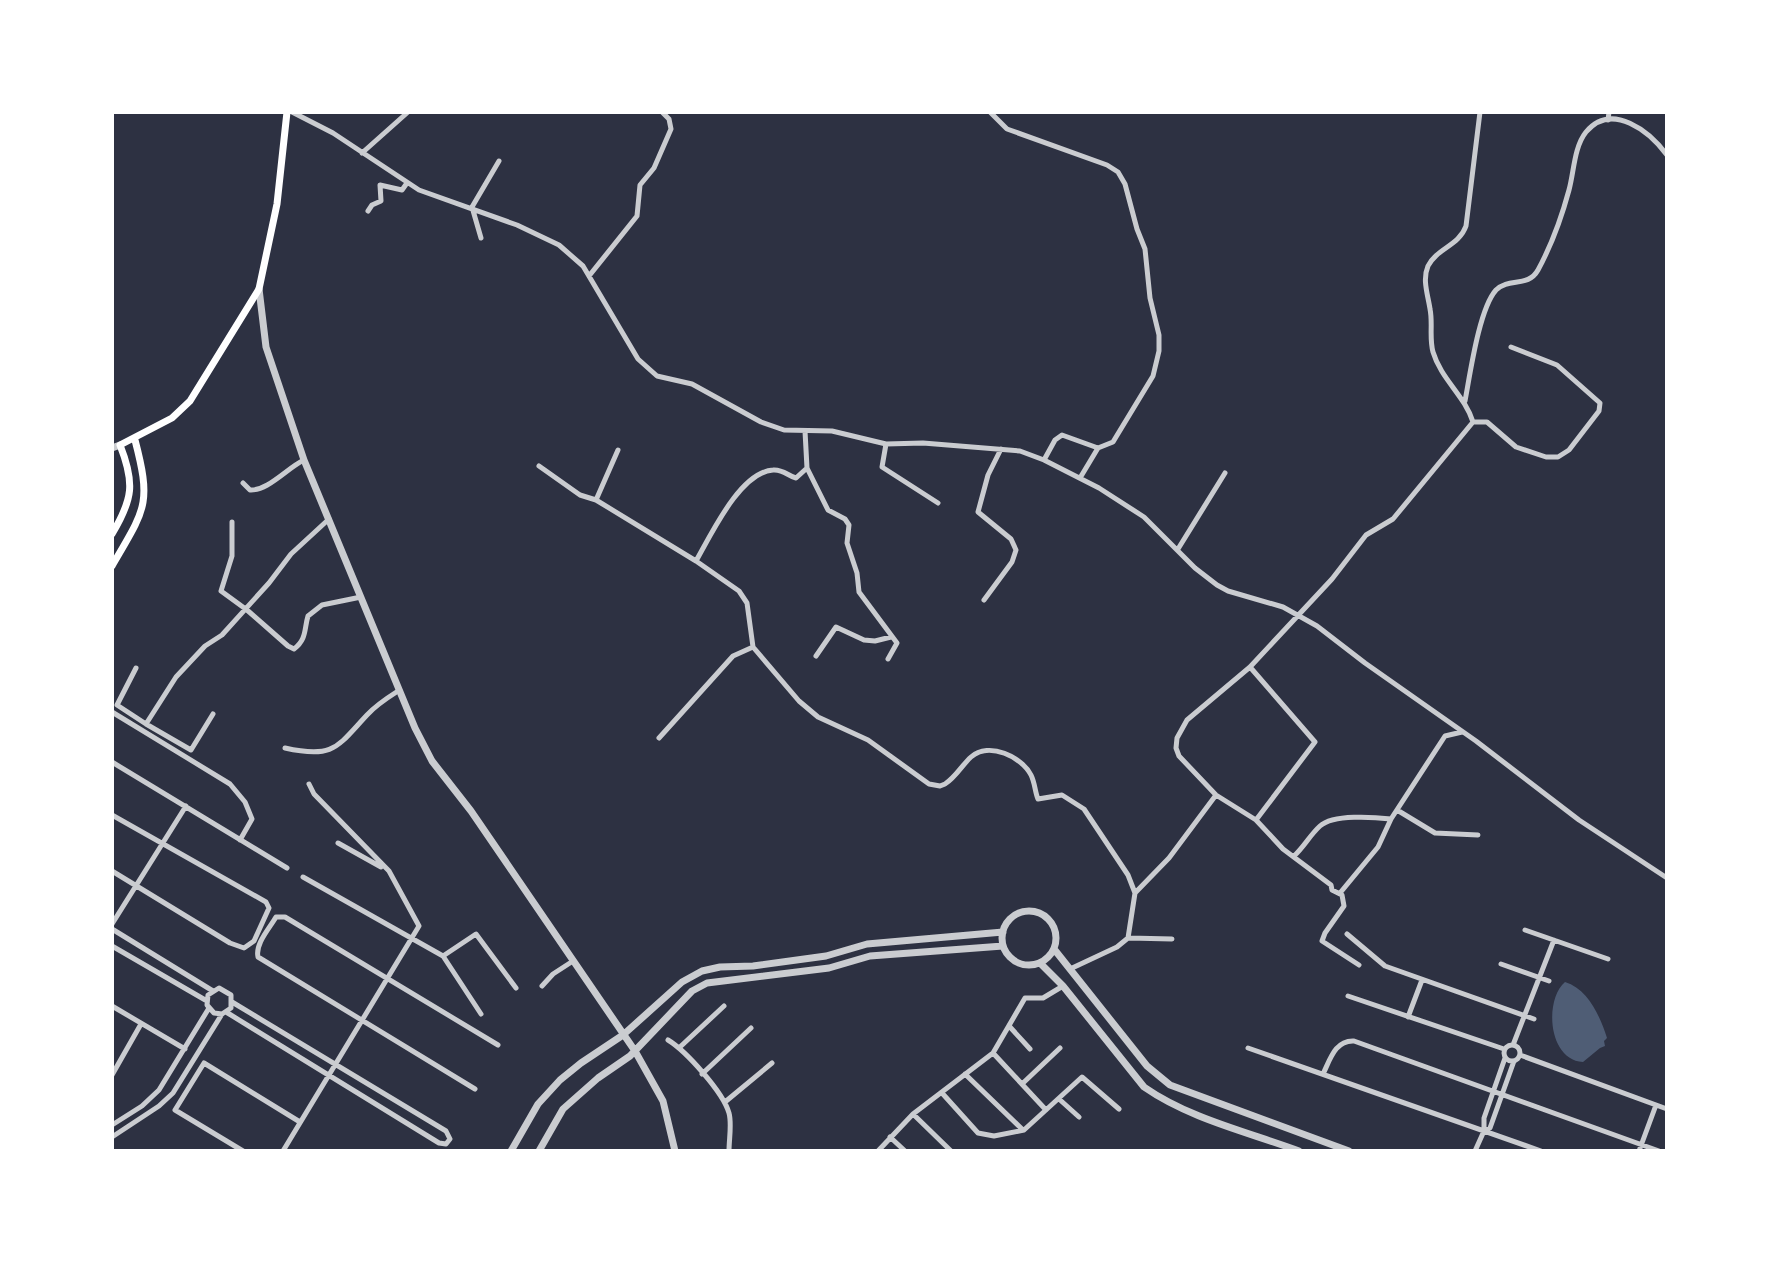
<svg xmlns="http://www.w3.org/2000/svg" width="1779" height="1263" font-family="Lato,sans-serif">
<rect width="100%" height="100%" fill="#2d3142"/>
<path fill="#4f5d75" d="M1565 982C1588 989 1600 1016 1607 1038L1604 1041 1605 1046 1600 1048 1583 1062C1548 1060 1544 1000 1565 982Z"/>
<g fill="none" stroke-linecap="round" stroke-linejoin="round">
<path stroke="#caccd0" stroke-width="5" d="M292 112 333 133 419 190 517 225 559 245 583 266 638 359 657 376 692 384 761 422 784 430 832 431 886 444 923 443 1020 451 1044 460 1099 488 1144 517 1195 568 1217 585 1228 591 1283 607 1317 626 1365 663 1476 741 1579 820 1667 878
M990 112 1007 129 1107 165 1118 172 1125 184 1137 229 1145 249 1150 298 1159 335V351L1153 376 1116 437 1113 442 1098 448 1062 435 1055 440 1044 460
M1608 120 1609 112
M362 153 408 112
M368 211 372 205 381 201 380 185 402 190 407 183
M481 238 472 207 499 161
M589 276 637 216 640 185 654 168 671 129 669 119 662 112
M1465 401C1470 375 1479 309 1496 290 1509 277 1528 288 1538 270 1551 246 1562 216 1569 190 1574 172 1574 147 1586 132 1612 101 1650 132 1667 155
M1473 422C1465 396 1441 379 1433 352 1429 338 1433 323 1430 309 1428 295 1422 280 1428 266 1437 248 1459 246 1466 226L1480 112
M805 431 807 468 828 510 845 519 849 525 847 543 857 573 859 592 897 643 888 659
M886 444 882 467 938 503
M539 466 580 495 596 500 618 450
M1080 478 1098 448
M243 483 250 490C268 491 287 468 304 460
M596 500 696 561 739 591 747 603 753 647 799 701 818 717 868 740 929 784 940 786 945 784C956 777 962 765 971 757 989 741 1022 757 1031 775 1035 783 1035 792 1038 799L1062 795 1084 809 1128 875 1135 893 1128 938 1117 947 1070 969
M232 522V556L221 591 247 610 288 646 294 649C307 639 304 629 308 616L322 605 361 597
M1178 549 1225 473
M696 561C711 535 740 472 773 470 783 469 788 476 796 478L807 468
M984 600 1012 562 1016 550 1011 539 978 512 988 475 1001 449
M816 656 836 627 864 640 875 641 891 637
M1250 667 1315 742 1256 820
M136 668 117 705 146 724 176 677 205 646 222 635 269 583 291 554 329 519
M112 712 230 784 245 802 252 819 240 840
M146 724 191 750 213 714
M659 738 733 656 753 647
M285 748C334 759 337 747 367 715 376 705 387 698 398 691
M112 762 287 868
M1397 810 1435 833 1478 835
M112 815 266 902 269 908 254 941 244 948 230 943 112 871
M338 843 381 867
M1294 856C1304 847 1310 835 1320 826 1333 814 1374 817 1391 819
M303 877 443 956 481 1014
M1135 893 1169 858 1216 795
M1340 893 1378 847 1391 819 1445 736 1462 732
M112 924 186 806
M112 929 213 991
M1525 930 1608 959
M1347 934 1385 966 1534 1019
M1129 938 1172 939
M112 946 207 1001
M443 956 476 934 516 988
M1501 964 1549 981
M1359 965 1322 941 1325 933 1344 906 1342 895 1332 890 1331 885 1283 849 1256 820 1216 795 1179 756 1176 748 1177 738 1187 720 1250 667 1332 579 1366 535 1393 519 1473 422H1487L1516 447 1546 457H1558L1569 450 1599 411 1600 403 1557 365 1511 347
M542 986 553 974 573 961
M1348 996 1504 1049
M112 1006 185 1049
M226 1012 439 1143 446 1144 450 1139 446 1131 232 1002
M1408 1017 1422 980
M1010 1027 1030 1049
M668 1040C686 1051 723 1092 729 1113 732 1124 729 1139 729 1151
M1504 1053a8 8 0 1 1 16 0a8 8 0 1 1-16 0Z
M1513 1045 1554 940
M680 1047 724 1006
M1248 1048 1541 1151
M993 1053 1046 1110
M1520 1055 1667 1109
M702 1074 751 1028
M965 1074 1023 1130
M1323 1074C1330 1060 1335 1040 1354 1041L1659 1151
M112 1075 141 1024
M1022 1084 1060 1048
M475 1089 258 957C255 944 269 929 276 917H285L498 1045
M942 1093 978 1133 994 1136 1024 1130 1082 1077 1119 1109
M1059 1099 1079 1117
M725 1102 772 1063
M913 1114 951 1151
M112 1125 142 1106 159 1090 209 1008
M1484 1130V1118L1505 1058
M112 1137 159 1106 173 1093 222 1014 231 1008V995L219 988 208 995 207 1005 214 1013 222 1014
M890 1137 905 1151
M243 1151 175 1110 204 1063 300 1122
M283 1151 419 926 389 871 314 794 309 784
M878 1151 913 1114 993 1053 1025 998H1043L1063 986
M1475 1151 1484 1131 1490 1128 1514 1061
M1639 1151 1656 1105"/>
<path stroke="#caccd0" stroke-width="7" d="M259 289 266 347 304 460 415 728 432 761 471 811 635 1051 663 1101 675 1151
M112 448 120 445
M1002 938a27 27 0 1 1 54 0a27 27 0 1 1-54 0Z
M1054 949 1147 1066 1170 1085 1349 1151
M1040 963 1063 986 1144 1087C1190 1119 1248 1132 1299 1151
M511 1151 538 1104 560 1080 581 1063 623 1035 682 982 702 971 720 967 753 966 826 956 867 944 1003 932
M539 1151 563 1109 598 1078 630 1056 692 991 707 983 829 968 870 956 1003 946"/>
<path stroke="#fff" stroke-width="7" d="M112 534C133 499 135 483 120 445L172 418 190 401 259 289 277 204 287 112
M112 566C145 509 152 505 135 440"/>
</g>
<rect width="1779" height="1263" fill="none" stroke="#ffffff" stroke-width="228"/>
</svg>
